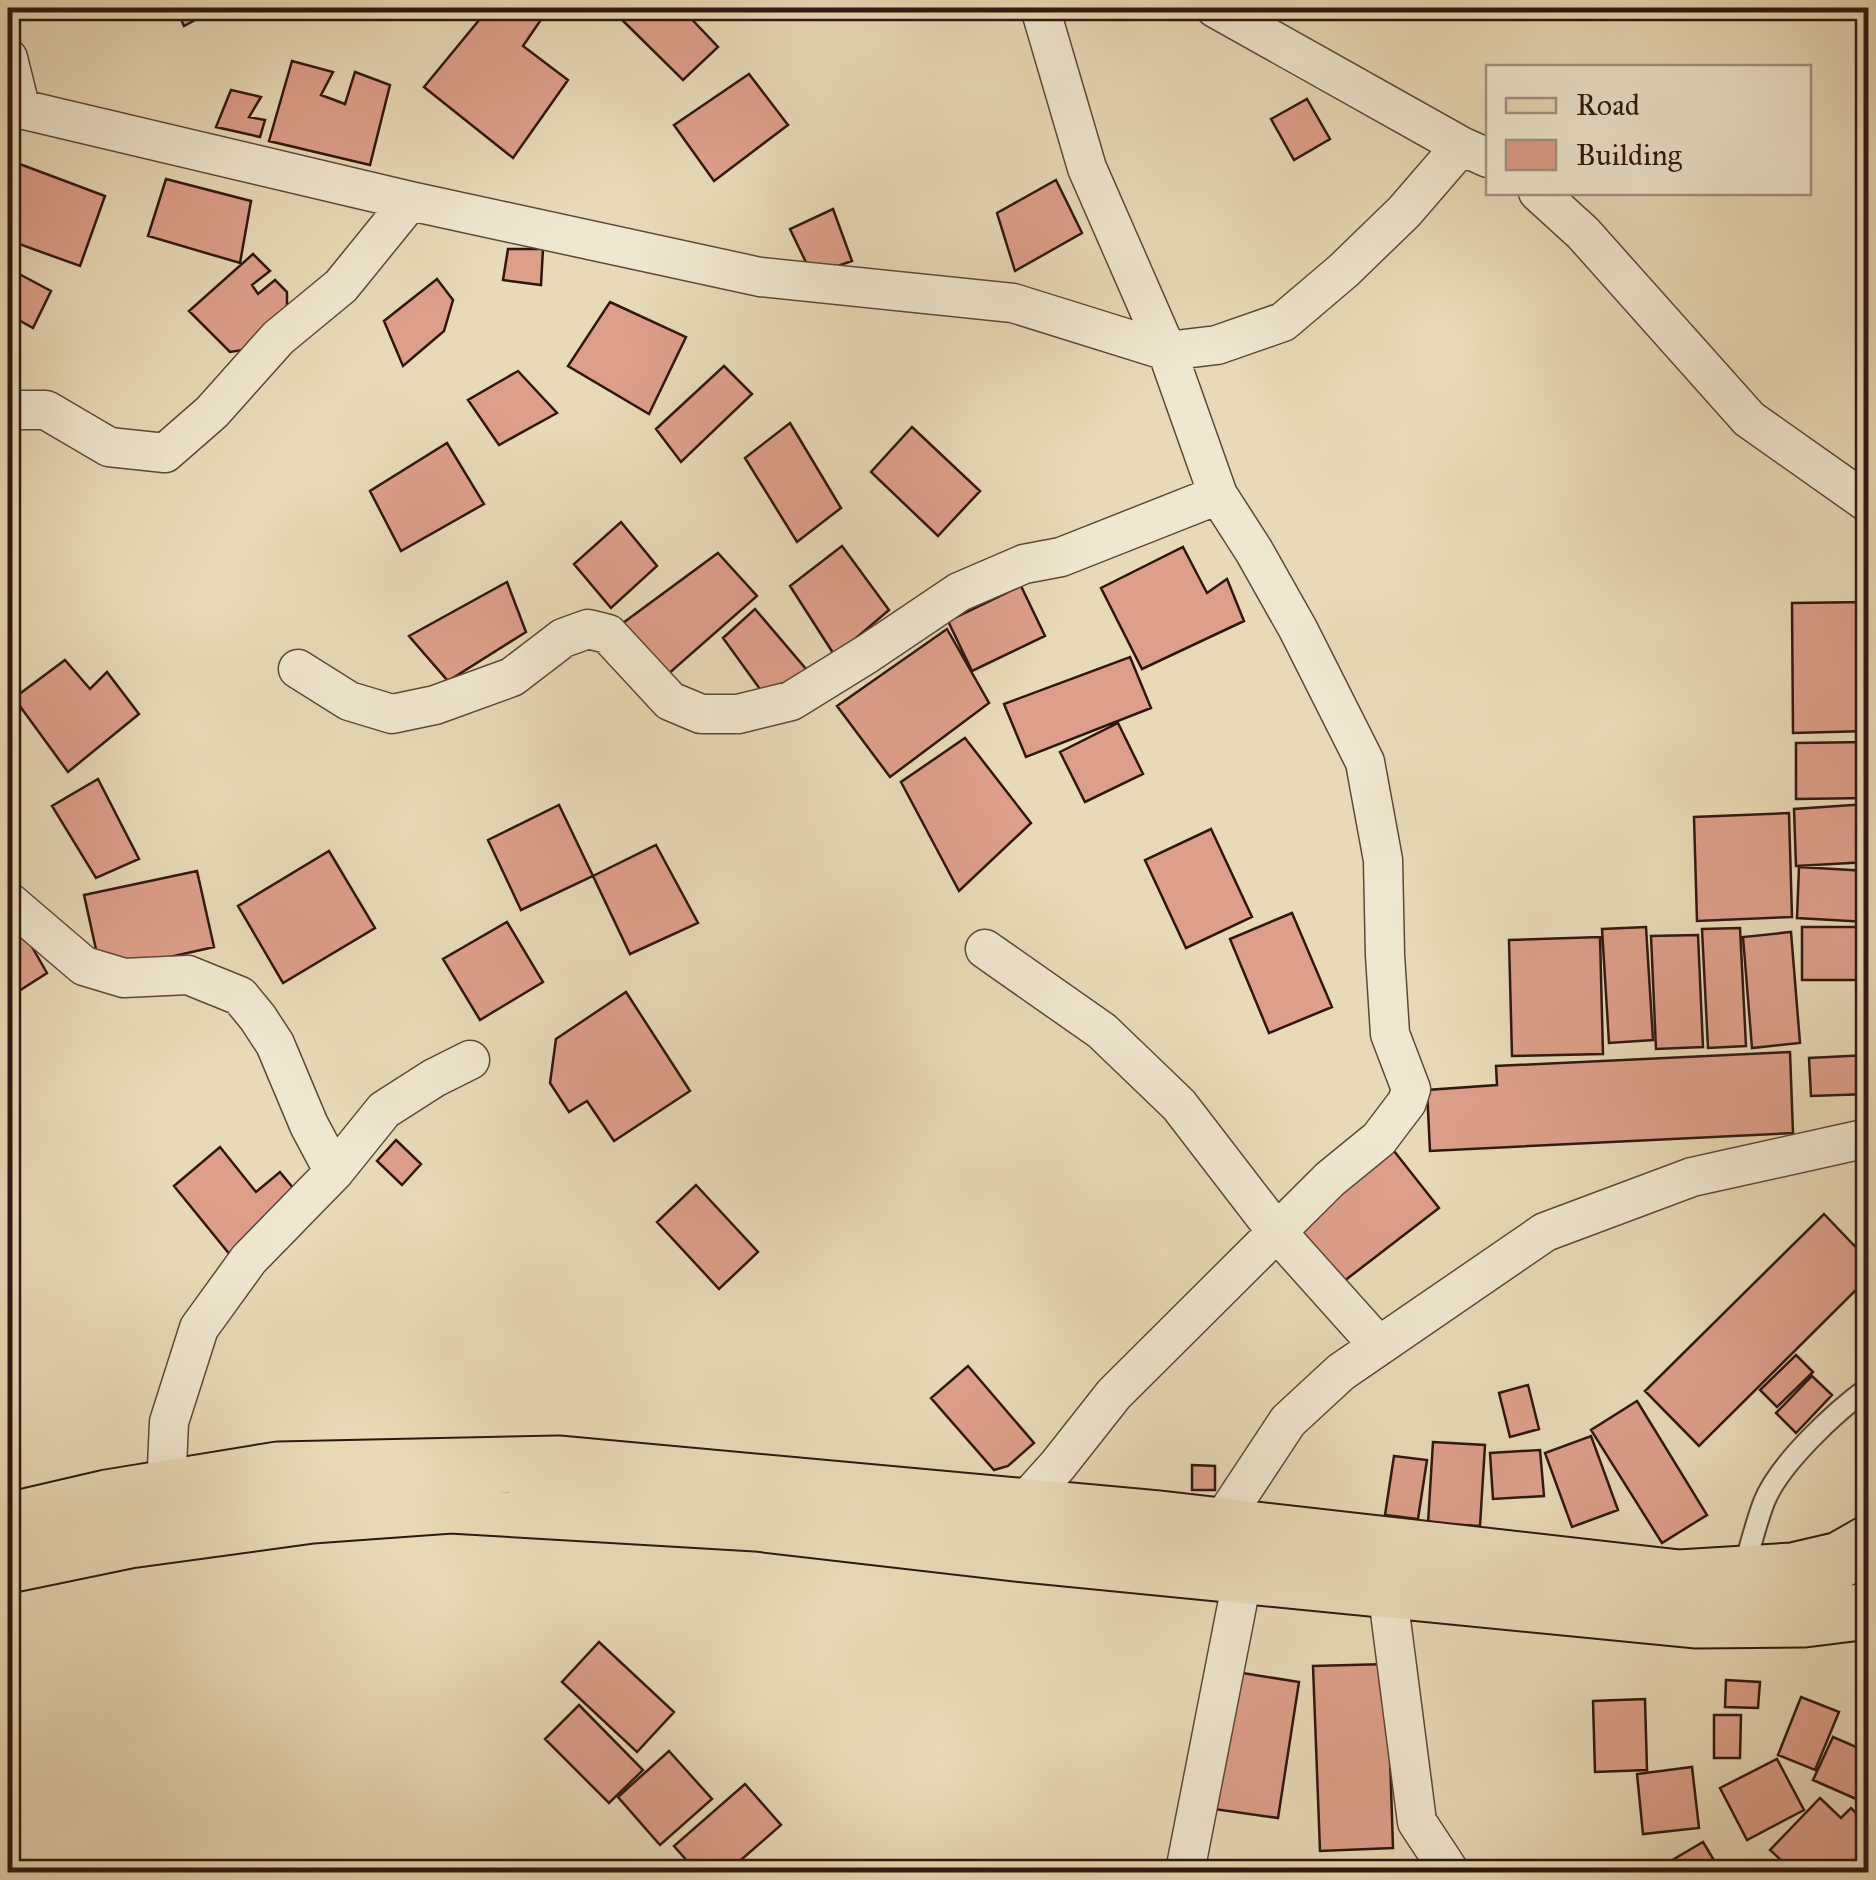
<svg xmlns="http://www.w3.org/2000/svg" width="1876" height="1880" font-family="'IM FELL Great Primer',serif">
<rect width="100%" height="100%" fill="#e8dab7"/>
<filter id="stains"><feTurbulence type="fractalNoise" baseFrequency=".002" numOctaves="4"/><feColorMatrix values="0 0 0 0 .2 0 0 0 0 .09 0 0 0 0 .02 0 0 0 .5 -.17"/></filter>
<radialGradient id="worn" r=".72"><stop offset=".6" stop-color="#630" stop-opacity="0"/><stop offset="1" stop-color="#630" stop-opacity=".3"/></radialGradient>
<path fill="#de9f8a" stroke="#30170e" stroke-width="2.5" d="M176 8H217L184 26Z
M489 8H549L523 46 568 80 513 158 424 87Z
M613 8H681L718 47 683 80 611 9Z
M292 61 333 72 321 95 345 104 355 72 390 85 370 165 269 141Z
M749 74 788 125 714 181 674 125Z
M231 90 261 97 249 117 265 120 260 137 216 127Z
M1307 99 1330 139 1294 160 1271 119Z
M9 160 105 196 80 266 8 240Z
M166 179 251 201 240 263 148 236Z
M1056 180 1082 233 1015 271 997 213Z
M833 209 852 261 812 275 790 229Z
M508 249H543L541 285 503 280Z
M253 254 270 271 252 285 258 294 275 280 287 292V319L256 348 230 352 189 311Z
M8 268 51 291 33 328 8 314Z
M437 279 453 300 444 331 403 366 384 321Z
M610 302 686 337 649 414 568 366Z
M724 366 752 394 681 462 656 429Z
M518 371 557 413 499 445 468 400Z
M790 423 841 508 797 542 745 458Z
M912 427 980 491 938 536 871 472Z
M447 443 484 504 401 551 370 491Z
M621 522 657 566 611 608 574 564Z
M842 546 889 610 835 656 790 586Z
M1183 547 1207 593 1227 579 1244 621 1142 669 1101 588Z
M718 553 757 596 666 676 608 634Z
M507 582 526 632 448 681 409 636Z
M1021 586 1045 636 972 671 948 621Z
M1868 602V731L1793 733 1792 603Z
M755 609 812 676 765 696 723 638Z
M947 629 989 703 890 777 837 706Z
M1130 657 1151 708 1026 757 1004 704Z
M65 660 90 689 107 672 139 714 68 772 14 698Z
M1118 723 1143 774 1085 802 1060 752Z
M965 738 1031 823 959 891 901 782Z
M1868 742V798L1796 799V743Z
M98 779 139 859 96 878 52 806Z
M1867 804 1868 862 1796 866 1794 809Z
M559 805 593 876 521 910 488 840Z
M1789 813 1792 917 1697 921 1694 817Z
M1211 829 1252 917 1186 948 1145 860Z
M656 845 698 923 630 954 593 876Z
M329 851 375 928 283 983 238 906Z
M1799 867 1868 871 1867 922 1797 918Z
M197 871 214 947 125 967 97 954 84 895Z
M1292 913 1332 1007 1269 1033 1230 939Z
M507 922 543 982 480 1020 443 959Z
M1646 927 1653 1040 1609 1043 1602 929Z
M1802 927H1868V980H1802Z
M1740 928 1746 1046 1708 1048 1702 929Z
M1791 932 1800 1043 1752 1048 1743 937Z
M24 933 47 973 8 998V937L12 942Z
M1698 935 1703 1047 1656 1049 1651 936Z
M1600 937 1603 1054 1512 1056 1509 940Z
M626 992 690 1091 614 1141 587 1101 569 1112 550 1083 556 1039Z
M1790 1052 1793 1133 1430 1151 1427 1090 1497 1085 1496 1066Z
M1868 1055V1094L1811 1096 1809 1058Z
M396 1140 421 1164 402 1185 377 1161Z
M220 1147 256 1192 280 1172 302 1199 231 1256 174 1186Z
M1394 1151 1439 1208 1339 1285 1295 1229Z
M696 1185 758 1252 719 1289 657 1222Z
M1824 1214 1868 1260V1278L1699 1446 1645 1391Z
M1796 1355 1813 1372 1777 1407 1760 1390Z
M968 1366 1034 1443 1008 1466 994 1470 931 1398Z
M1812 1376 1832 1395 1796 1433 1776 1413Z
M1528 1385 1539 1429 1510 1437 1499 1393Z
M1637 1401 1707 1515 1662 1543 1591 1430Z
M1591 1436 1618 1510 1572 1527 1545 1453Z
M1433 1442 1485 1445 1480 1526 1428 1523Z
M1540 1450 1544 1496 1493 1499 1490 1453Z
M1394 1456 1427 1460 1418 1519 1385 1515Z
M1192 1465 1215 1466V1490H1192Z
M599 1642 674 1712 637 1752 562 1682Z
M1387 1664 1393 1848 1320 1851 1313 1666Z
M1230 1671 1299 1682 1278 1818 1207 1808Z
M1726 1680 1760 1682 1758 1708 1725 1707Z
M1801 1697 1839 1712 1815 1770 1778 1755Z
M1645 1699 1647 1770 1595 1772 1593 1701Z
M579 1705 643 1770 609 1803 545 1739Z
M1714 1715H1741L1740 1758H1714Z
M1833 1737 1868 1752V1789L1863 1802 1813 1780Z
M669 1751 712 1799 660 1845 618 1797Z
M1777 1759 1804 1810 1747 1840 1720 1788Z
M1692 1767 1699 1828 1643 1834 1637 1774Z
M745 1784 781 1825 727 1872H697L674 1846Z
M1820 1798 1841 1818 1851 1808 1868 1825V1847L1844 1872H1794L1770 1850Z
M1703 1842 1721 1872H1652Z"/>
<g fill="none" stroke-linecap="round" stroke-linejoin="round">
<g stroke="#5e4838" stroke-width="24">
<path id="service" d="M1744 1569C1750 1547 1756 1523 1764 1502 1779 1464 1835 1412 1868 1388"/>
</g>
<g stroke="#5e4838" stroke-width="41">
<path id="minor" d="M1215 8 1461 146 1488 158
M8 58 21 110
M8 106 410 201 760 277 1013 303 1167 351 1217 345 1283 322 1343 271 1404 212 1461 146
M1538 192 1583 233 1749 419 1868 503
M8 410H46L109 447 165 453 212 412 278 338 341 286 410 201
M298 669 349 701 392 714 435 705 512 677 563 638 588 629 608 634 670 701 701 714H738L791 701 867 654 959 592 1024 564 1061 557 1218 495
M8 901 84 966 124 978 188 975 240 996 258 1018 275 1044 309 1125 334 1172
M985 949 1102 1031 1179 1105 1276 1231 1379 1346
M166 1489 169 1422 199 1328 249 1259 334 1172 384 1110 434 1078 470 1060
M1021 1506 1058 1465 1114 1394 1330 1179 1379 1139 1407 1102 1411 1089 1390 1034 1385 955 1383 860 1365 762 1298 629 1254 551 1218 495 1167 351 1087 168 1040 8
M1218 1527 1288 1421 1341 1372 1545 1232 1692 1177 1868 1138
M1387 1589 1417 1822 1450 1872
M1188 1872 1187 1861 1243 1575"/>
</g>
<g stroke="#30170e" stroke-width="59">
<path id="primary" d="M8 1521 107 1498 278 1470 558 1464 1158 1519 1679 1578 1793 1571 1840 1560 1868 1544
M8 1565 129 1540 312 1515 451 1505 756 1523 1024 1554 1695 1620 1804 1619 1868 1611"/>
</g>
<use href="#service" stroke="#f0e7d0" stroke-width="20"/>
<use href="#minor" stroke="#f0e7d0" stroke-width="38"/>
<use href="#primary" stroke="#e8dab7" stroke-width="55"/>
</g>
<rect width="1876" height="1880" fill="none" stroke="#e8dab7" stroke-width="40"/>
<rect x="10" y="10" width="1856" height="1860" fill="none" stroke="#30170e" stroke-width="5"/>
<rect x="20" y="20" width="1836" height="1840" fill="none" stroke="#30170e" stroke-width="2.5"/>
<rect x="1486" y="65" width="325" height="130" fill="#f0e7d0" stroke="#a39482" stroke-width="2.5"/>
<rect x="1506" y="98" width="50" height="15" fill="#e8dab7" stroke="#a39482" stroke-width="2.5"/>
<text x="1576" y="115" font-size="30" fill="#30170e">Road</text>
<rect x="1506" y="140" width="50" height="30" fill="#de9f8a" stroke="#a39482" stroke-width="2.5"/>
<text x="1576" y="165" font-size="30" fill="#30170e">Building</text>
<rect width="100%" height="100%" filter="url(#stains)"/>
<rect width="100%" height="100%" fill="url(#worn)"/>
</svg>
